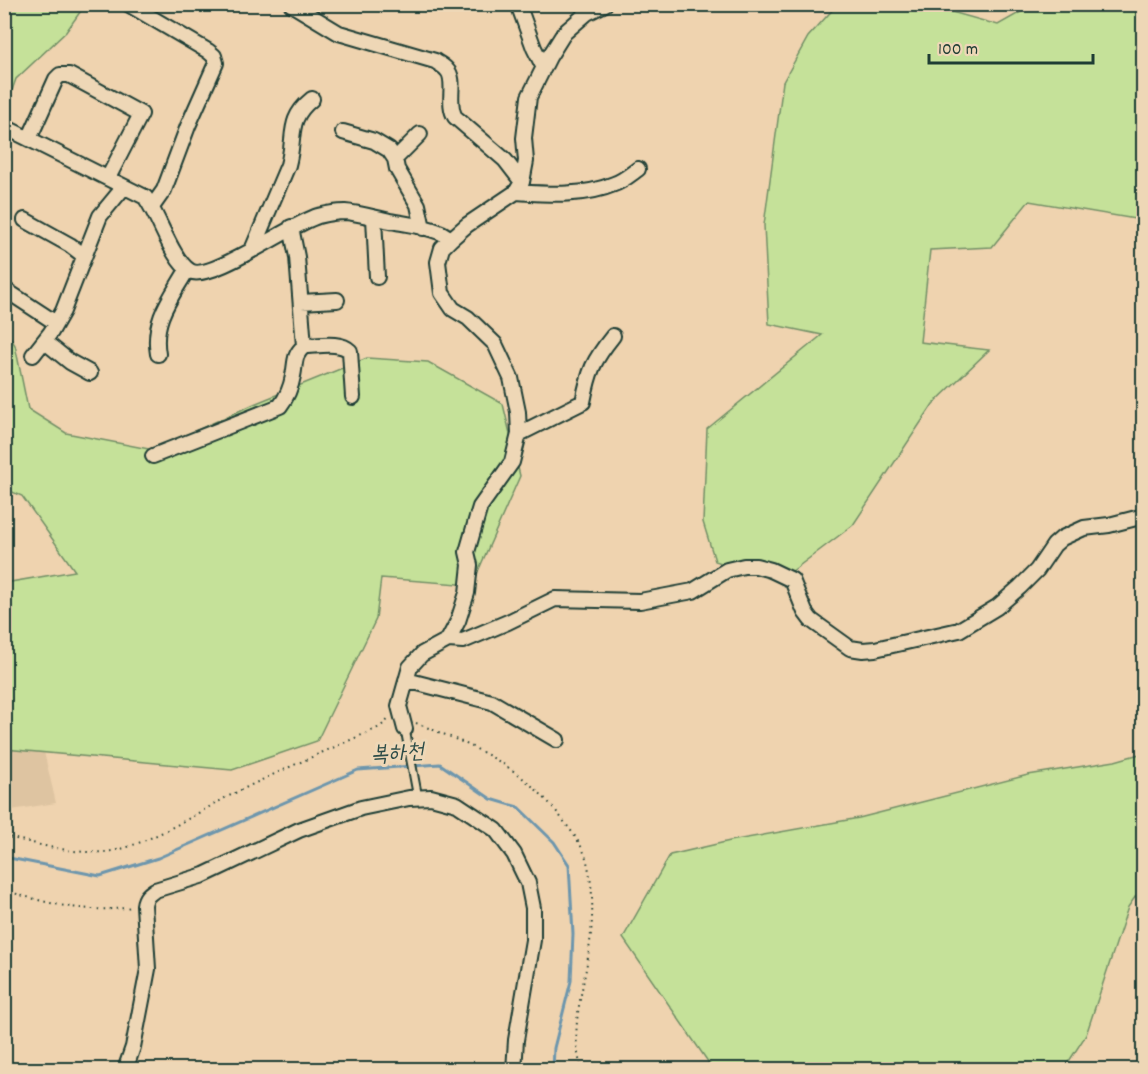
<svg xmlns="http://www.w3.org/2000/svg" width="1148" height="1074" font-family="Dekko,'Poor Story',sans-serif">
<rect width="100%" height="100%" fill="#efd3af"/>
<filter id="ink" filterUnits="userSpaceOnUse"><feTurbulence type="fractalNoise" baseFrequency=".0167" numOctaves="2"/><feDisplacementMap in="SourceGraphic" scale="12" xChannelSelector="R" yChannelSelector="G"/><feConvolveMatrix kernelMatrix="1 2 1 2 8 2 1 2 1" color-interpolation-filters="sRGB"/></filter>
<g filter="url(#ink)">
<path fill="#dec4a1" d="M5 749 44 752 56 803 5 811Z"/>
<path fill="#c5e199" stroke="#728f66" stroke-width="1.5" d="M5 4 85 5 66 32 16 79 5 110Z
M837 5H927L998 25 1033 5H1143V218L1141 220 1029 201 992 247 930 250 920 342 989 350 933 404 853 525 779 581 715 561 703 522 707 429 822 335 769 324 764 225 783 82 808 37Z
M4 327 15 345 28 409 66 433 154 450 254 404 367 358 428 362 503 404 520 476 472 585 381 578 376 619 317 741 232 770 5 749V583L75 571 22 496 5 489Z
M1143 753V886L1128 907 1086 1035 1064 1069H713L623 938 670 855 730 841 859 818 1028 775 1115 761Z"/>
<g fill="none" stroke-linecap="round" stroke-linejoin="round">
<path stroke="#6d96ad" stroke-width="3" d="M4 857 100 876 158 858 358 770 440 764 491 799 518 807 554 842 569 865 573 934 571 981 554 1048 553 1070"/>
<g stroke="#1f3d34" stroke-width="11">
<path id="service" d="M405 729 418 798"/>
</g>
<g stroke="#1f3d34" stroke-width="18">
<path id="minor" d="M128 4 208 51 214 56 216 63 188 126 164 190 152 207
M291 4 339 33 435 61C439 64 444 66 447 70 457 80 446 103 455 117L505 160 522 182
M518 4 534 48 544 68
M11 130 145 197C159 216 172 260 190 271 209 283 291 224 318 216 326 214 336 212 345 212 359 213 375 218 390 221 406 224 424 226 439 232 443 233 447 237 451 239
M343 132 374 141 389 150 395 159 397 169 418 205 423 228
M29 139 56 79 60 75H69L141 114 108 178
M395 159 420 134
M516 192C547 194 584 197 614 184 623 181 631 174 638 169
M374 218 377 277
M25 220 70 245 83 255
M291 227 297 257 304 346
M252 250 288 165C296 136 286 120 312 99
M4 289 56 323
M301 302 337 300
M44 341 70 362 90 373
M158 354C152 320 171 298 187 270
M33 355 51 332 63 311 100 216 124 187
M519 434 583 402C589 371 593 361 613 336
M153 456 280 406C287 397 291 387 293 376 296 362 293 356 304 346 318 346 340 341 350 351L353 397
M448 640 463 641 508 622 555 599 640 601 693 591 727 570 744 566H756L771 570 792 580 805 612 811 620 850 648 863 650 875 649 959 630 997 607 1020 587 1037 570 1054 545 1062 538 1084 528 1109 525 1144 516
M406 680 492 702 557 740
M405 729 399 706 410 667 422 654 448 640 458 621 467 593 470 565 467 552 477 517 480 507 512 462 519 434 518 412 511 378 495 344 468 318 453 309 442 293 438 262 442 248 451 239 467 225 516 192 522 182 526 161 524 138 529 97 549 57 564 33 587 13 605 4
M125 1070 133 1047 148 969 144 905C145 897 149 894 155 890L204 875 299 830 361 808 409 798 431 797 457 804 496 830 514 854 528 883 533 908V940L516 1040 514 1070"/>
</g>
<path stroke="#1f3d34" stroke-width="2" stroke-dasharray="1.5 4.5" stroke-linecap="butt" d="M416 723C477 747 526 768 565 823 573 833 582 845 586 858 595 891 593 924 588 957 582 997 569 1030 582 1070
M4 836C37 844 70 854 104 852 138 850 194 815 225 798 276 772 328 750 380 727L390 718
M4 890C49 904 86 914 132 907"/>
<use href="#service" stroke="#eed7b6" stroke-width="7"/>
<use href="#minor" stroke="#eed7b6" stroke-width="14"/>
</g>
</g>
<g text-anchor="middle" stroke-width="6" stroke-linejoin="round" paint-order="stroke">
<g font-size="22" font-style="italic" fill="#2c4c48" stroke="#eed7b6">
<text transform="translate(397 751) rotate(-4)" y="8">복하천</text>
</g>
</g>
<rect width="1148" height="1074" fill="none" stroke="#eed7b6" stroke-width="24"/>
<rect x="12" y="12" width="1124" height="1050" fill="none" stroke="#1f3d34" stroke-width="2" filter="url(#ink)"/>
<path d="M929 54v9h164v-9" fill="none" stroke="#1f3d34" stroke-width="3"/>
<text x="938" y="54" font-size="18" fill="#1f3d34" stroke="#eed7b6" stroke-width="4.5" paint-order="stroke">100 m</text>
</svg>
